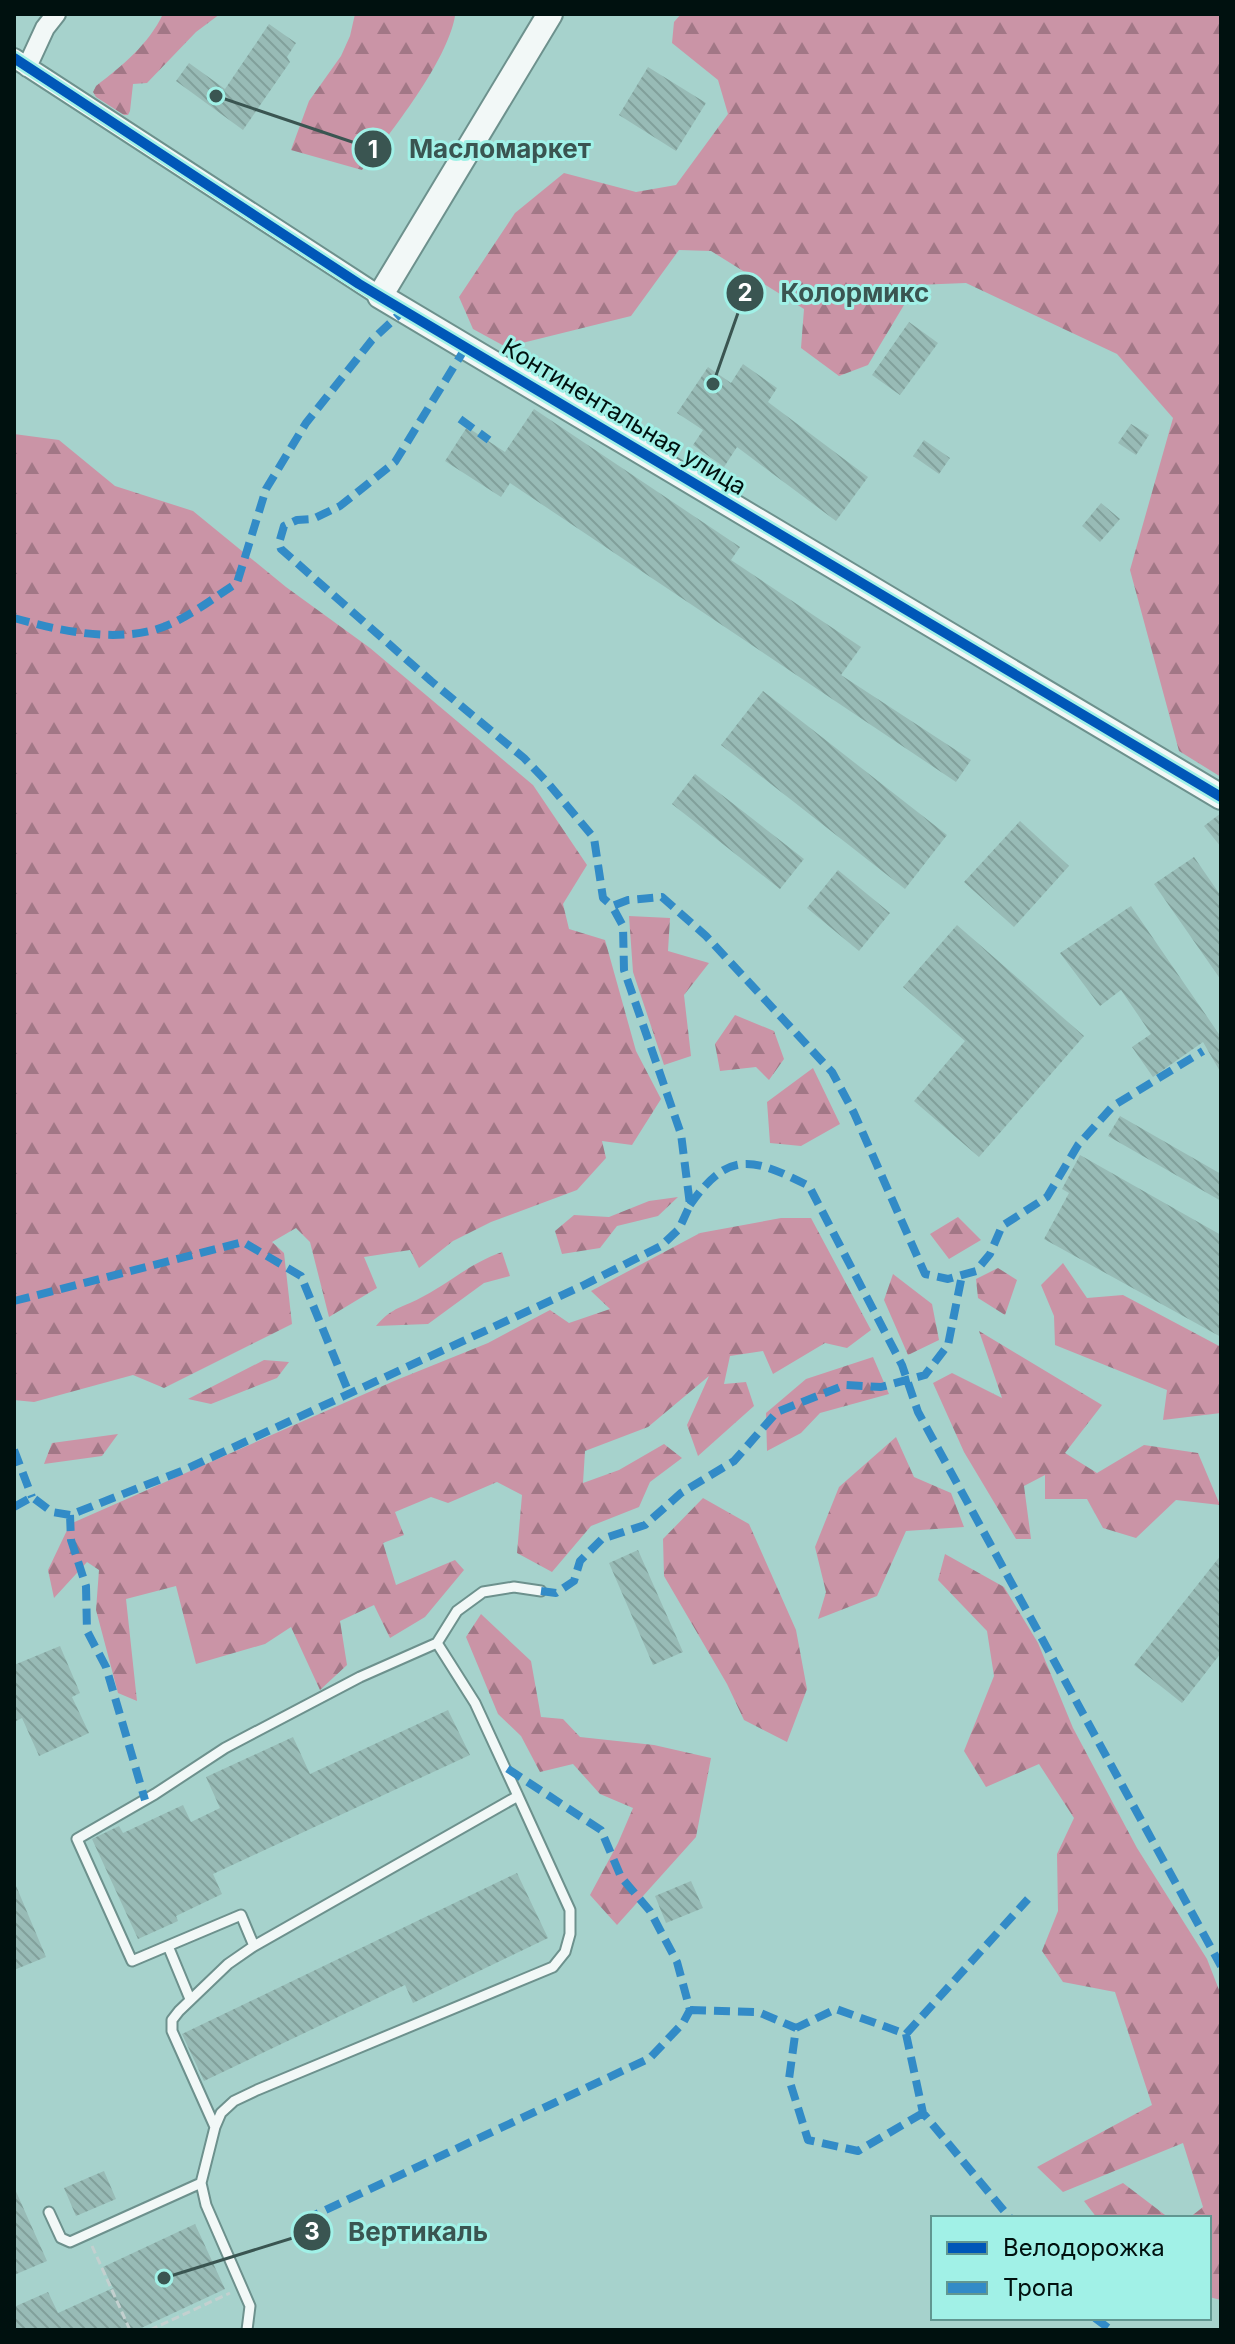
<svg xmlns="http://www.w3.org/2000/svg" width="1235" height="2344" font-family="Inter,sans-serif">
<defs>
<pattern id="forest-firs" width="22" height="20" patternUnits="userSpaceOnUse" patternTransform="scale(2)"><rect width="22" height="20" fill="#ca94a6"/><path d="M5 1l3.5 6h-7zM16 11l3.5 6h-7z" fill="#a27786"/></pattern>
<pattern id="building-back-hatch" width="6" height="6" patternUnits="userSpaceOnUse" patternTransform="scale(2)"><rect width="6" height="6" fill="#98bbb6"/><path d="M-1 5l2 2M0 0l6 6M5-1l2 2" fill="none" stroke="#81a09b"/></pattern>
</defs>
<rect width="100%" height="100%" fill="#a6d2cc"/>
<path fill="url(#forest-firs)" d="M163 14H220L196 32 147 83 133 84 130 111 128 115H124L96 97 93 92 96 86C123 65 148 45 163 14Z
M355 14 455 16C447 62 391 132 362 170L291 150 309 101 341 56 350 36Z
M681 14H1221V777L1179 751 1130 570 1173 418 1117 354 966 283 916 285 868 365 839 376 801 348 804 309 711 251 679 250 631 316 506 347 473 329 459 297 515 213 564 173 636 192 676 185 728 114 718 80 672 43 674 22Z
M14 434 59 440 115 486 193 511 286 587 370 648 533 785 587 865 563 904 569 929 605 940 636 1051 661 1099 632 1145 602 1141 606 1158 577 1190 491 1222 453 1241 419 1268 410 1250 364 1257 377 1288 329 1317 310 1242 296 1228 272 1242 284 1253 292 1324 164 1388 133 1375 34 1402 14 1400Z
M629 916 670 918 668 951 709 963 684 995 691 1056 664 1065 633 972Z
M735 1015 774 1031 784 1059 769 1080 756 1067 720 1071 715 1044Z
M813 1068 840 1124 801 1146 770 1143 767 1102Z
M678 1197 658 1216 617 1226 600 1248 562 1254 555 1231 574 1215 609 1217 649 1201Z
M958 1217 981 1240 949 1259 930 1234Z
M781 1218H811L871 1330 847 1348 825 1343 773 1374 763 1351 730 1356 724 1384 746 1382 754 1406 698 1456 687 1425 709 1376 648 1427 585 1451 583 1483 619 1470 664 1444 682 1458 650 1482 639 1507 591 1526 552 1572 517 1553 522 1495 497 1482 448 1503 431 1497 395 1512 404 1535 383 1543 396 1585 455 1560 464 1570 425 1617 390 1638 374 1605 340 1621 347 1665 320 1690 291 1627 265 1644 196 1664 176 1586 126 1599 137 1701 118 1693 96 1610 99 1570 87 1562 54 1598 48 1570 70 1524 394 1381 488 1343 550 1310 569 1323 610 1309 591 1291 700 1233Z
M502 1252 510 1276 484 1283 428 1324 376 1326C393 1306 403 1308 424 1296 454 1280 469 1264 502 1252Z
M1063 1263 1087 1298 1123 1295 1221 1347V1413L1163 1420 1167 1390 1055 1345 1054 1316 1041 1285Z
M998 1268 1017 1280 1005 1315 978 1298 976 1279Z
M893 1274 932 1304 939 1340 908 1355 884 1300Z
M979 1331 1102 1405 1065 1453 1097 1473 1144 1445 1198 1453 1220 1505 1176 1500 1136 1538 1103 1528 1087 1499H1045V1475L1024 1486 1031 1539H1016L964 1452 933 1383 952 1373 1002 1398Z
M873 1357 889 1394 820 1413 801 1433 767 1451 766 1413 806 1379Z
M264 1360 289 1362 277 1378 211 1404 188 1399Z
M118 1434 102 1456 44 1464 52 1443Z
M896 1437 914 1477 951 1493 964 1527 906 1531 877 1596 818 1619 826 1592 815 1547 839 1487Z
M703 1498 749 1524 796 1630 807 1689 787 1742 744 1720 727 1684 664 1576 663 1539Z
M945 1554 1004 1587 1038 1643 1073 1728 1137 1848 1207 1959 1221 1995V2300L1209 2297V2218H1189L1203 2207 1183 2143 1063 2192 1037 2167 1152 2105 1115 1992 1063 1982 1042 1951 1058 1911 1057 1854 1074 1818 1039 1764 986 1787 964 1751 994 1676 987 1631 938 1580Z
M481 1614 531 1661 541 1717 563 1719 580 1737 654 1745 711 1758 696 1837 617 1925 590 1895 618 1843 633 1808 600 1794 573 1764 540 1772 521 1736 498 1714 466 1637Z
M1123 2183 1169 2218H1097L1084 2201Z"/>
<path fill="url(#building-back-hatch)" d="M269 24 296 43 287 57 290 62 243 130 176 81 189 63 225 89Z
M648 67 706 103 676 151 619 115Z
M909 322 938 343 900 395 872 375Z
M743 364 777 388 768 402 868 477 836 521 737 447 724 467 693 445 703 430 677 413 708 367 731 383Z
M534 409 740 547 731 560 861 647 841 675 971 760 956 782 510 483 501 497 445 461 467 427 505 452Z
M1131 424 1149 435 1136 455 1118 443Z
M924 440 950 458 939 474 913 456Z
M1101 503 1120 519 1100 542 1082 526Z
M763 691 947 835 905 889 721 745Z
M695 774 804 859 780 889 672 804Z
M1221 813V847L1204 826Z
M1020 821 1069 866 1014 927 964 882Z
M1194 857 1221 896V980L1154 884Z
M838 870 890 913 859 951 807 908Z
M1131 906 1221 1037V1073L1203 1042 1153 1077 1132 1047 1151 1034 1121 990 1100 1006 1060 953Z
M957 925 1084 1036 979 1157 914 1101 965 1041 903 987Z
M1120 1116 1221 1174V1201L1108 1136Z
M1080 1155 1221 1235V1337L1044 1239 1069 1193 1062 1189Z
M638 1550 683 1652 653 1665 609 1563Z
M1221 1555V1653L1182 1703 1134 1665Z
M60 1646 80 1693 72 1697 89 1733 39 1756 22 1718 14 1722V1665Z
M448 1710 470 1755 213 1874 222 1894 176 1916 178 1921 138 1939 92 1839 119 1826 123 1833 183 1805 191 1822 220 1808 206 1777 293 1737 310 1774Z
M517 1873 548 1938 413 2003 405 1985 204 2081 182 2034Z
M14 1881 46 1957 14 1970Z
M691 1881 703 1908 666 1923 655 1896Z
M104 2171 116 2199 76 2216 64 2188Z
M14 2187 47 2261 14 2275Z
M195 2224 225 2289 137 2330H14V2307L48 2292 58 2313 113 2288 103 2267Z"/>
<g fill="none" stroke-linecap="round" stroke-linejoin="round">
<g stroke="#6d918d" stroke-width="13">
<path id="lane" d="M437 1643 475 1703 518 1796
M168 1946 190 1999
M254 1946 241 1915 132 1961 77 1839 155 1794 225 1748 360 1677 437 1643 457 1611 483 1592 514 1587 541 1591
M215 2127 172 2031V2020L179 2011 228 1964 254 1946 518 1796 570 1910V1934L565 1952 553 1967 257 2090 234 2101 221 2113 215 2127 201 2183 206 2205 250 2306 247 2330
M49 2212 61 2238 70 2242 201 2183"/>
</g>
<g stroke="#6d918d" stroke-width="22">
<path id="street" d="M14 58 380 296
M27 67 45 28 56 14"/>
</g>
<g stroke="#6d918d" stroke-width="28">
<path id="secondary" d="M550 14 380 296 1221 797"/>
</g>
<path stroke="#c3d0cf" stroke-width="3" stroke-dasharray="8 4" stroke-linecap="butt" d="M92 2246 130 2330
M150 2330 230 2293"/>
<use href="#lane" stroke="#f2f8f7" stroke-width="9"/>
<use href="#street" stroke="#f2f8f7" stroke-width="18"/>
<use href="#secondary" stroke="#f2f8f7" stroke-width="24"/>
<path stroke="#328bc7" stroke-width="8" stroke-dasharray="16 8" stroke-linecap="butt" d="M466 347 395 462 340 506 313 519 297 520 284 526 279 543 281 549 431 681 524 758 547 782 594 838 603 898 612 906 628 900 662 897 706 936 832 1072 854 1113 925 1274 948 1279 976 1271 990 1254 1002 1226 1047 1197 1078 1145 1113 1106 1203 1051
M460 419 489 440
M14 618C56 630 106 641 150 631 181 624 210 600 237 583L266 489 306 423 372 340 404 310
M690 1205C729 1149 753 1158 809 1186L902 1365 918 1412 1221 1966
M14 1301 243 1242 301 1276 349 1393
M14 1450 32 1497
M14 1507 32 1497 52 1512 70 1515 184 1470 582 1286 661 1246 679 1229 690 1205 681 1134 624 970 623 926 612 906
M70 1515 71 1540 86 1586 87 1631 106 1667 145 1800
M541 1591 556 1593 574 1581 580 1561 602 1539 645 1525 681 1493 734 1461 777 1412 845 1385 881 1387 925 1375 948 1345 962 1275
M690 2010 758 2012 796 2028
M906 2034 1028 1899
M923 2113 858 2151 808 2140 789 2079 796 2028 836 2009 906 2034 923 2113 1010 2218
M304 2220 650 2058 683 2023 690 2010 677 1962 650 1911 621 1877 601 1830 505 1767
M1095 2318 1111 2330"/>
<g stroke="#a1f1e7" stroke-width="15">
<path id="cycleway" d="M14 58 359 284 1221 797"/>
</g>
<use href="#cycleway" stroke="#0057b8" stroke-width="10"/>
</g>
<g text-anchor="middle" stroke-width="6" stroke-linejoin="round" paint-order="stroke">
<g font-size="24" fill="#00110f" stroke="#a1f1e7">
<text transform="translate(624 417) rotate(31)" y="8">Континентальная улица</text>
</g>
</g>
<path fill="none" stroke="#3a5551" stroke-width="3" d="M216 96L373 149M713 384L745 293M164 2278L312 2232"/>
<g fill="#3a5551" stroke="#a1f1e7" stroke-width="3">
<circle cx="216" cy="96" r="8"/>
<circle cx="713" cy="384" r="8"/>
<circle cx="164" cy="2278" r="8"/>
<circle cx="373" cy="149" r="20"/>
<circle cx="745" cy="293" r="20"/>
<circle cx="312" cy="2232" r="20"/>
</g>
<g font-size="24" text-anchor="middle" font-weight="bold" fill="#fff">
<text x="373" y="158">1</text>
<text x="745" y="301">2</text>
<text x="312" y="2240">3</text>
</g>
<g font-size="26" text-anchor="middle" font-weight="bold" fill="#3a5551" stroke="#a1f1e7" stroke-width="6" stroke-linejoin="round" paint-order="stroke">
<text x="500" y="158">Масломаркет</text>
<text x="855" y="302">Колормикс</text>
<text x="418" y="2241">Вертикаль</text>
</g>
<rect width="1235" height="2344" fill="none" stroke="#00110f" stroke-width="32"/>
<rect x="931" y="2216" width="280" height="104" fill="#a1f1e7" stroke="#619791" stroke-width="2"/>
<rect x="947" y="2242" width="40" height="12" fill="#0057b8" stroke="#619791" stroke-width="2"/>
<text x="1003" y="2256" font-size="24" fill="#00110f">Велодорожка</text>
<rect x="947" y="2282" width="40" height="12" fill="#328bc7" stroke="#619791" stroke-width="2"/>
<text x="1003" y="2296" font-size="24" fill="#00110f">Тропа</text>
</svg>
